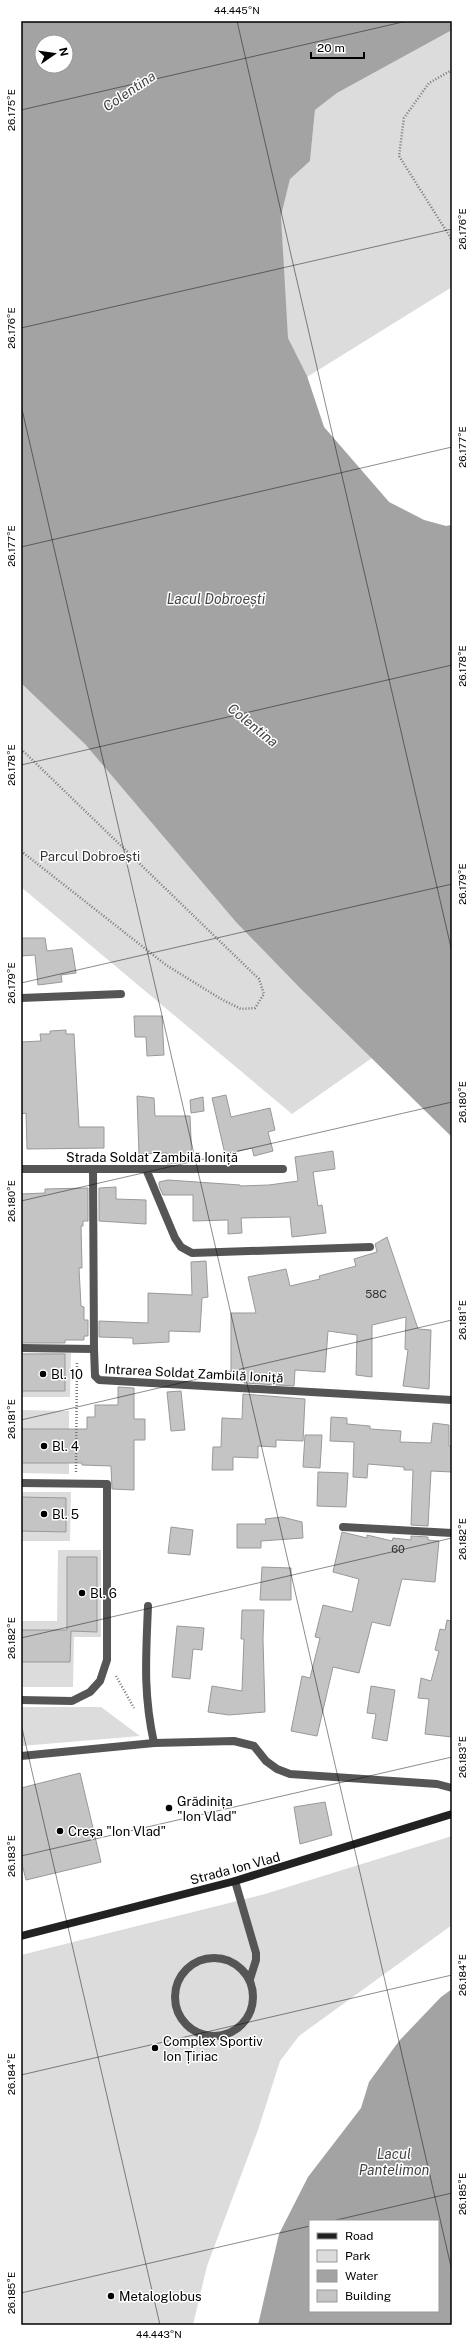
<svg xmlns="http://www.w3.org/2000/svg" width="473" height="2346" font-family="'Public Sans',sans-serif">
<rect width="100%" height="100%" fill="#fff"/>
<path fill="#dcdcdc" d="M452 30V287L307 377 324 427 389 502 424 520 446 526 452 525V707L21 187 277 331 284 287 281 216 290 178 310 161 315 110 337 93Z
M21 598 452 1137 372 1058 292 1114 21 887Z
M21 1353H71L70 1397H21Z
M21 1410 69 1411V1474L21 1473Z
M21 1492H71L70 1541H21Z
M58 1550H101V1637H74L73 1687H21V1621H57Z
M21 1707H101L140 1736 21 1746Z
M452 1836V1925L299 2036 280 2061 258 2130 207 2266 193 2325H21V1955L265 1894Z"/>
<path fill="#a3a3a3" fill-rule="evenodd" d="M21 21H452V30L337 93 315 110 310 161 290 179 281 216 288 338 307 376 324 427 389 502 424 520 446 526 452 525V1137L300 988 236 922 85 744 21 683ZM42 42H66V66H42Z
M452 1989V2325H258L279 2234 308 2177 361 2108 369 2082 399 2041 441 1997ZM310 2221H438V2311H310Z"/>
<path fill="#c4c4c4" stroke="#999" d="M21 938H45L47 951 72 948 76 973 61 975 62 982 38 985 35 955 21 956Z
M134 1016H162L164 1055 147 1056 146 1037H135Z
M66 1030V1034H74L79 1127H104V1148L27 1149 26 1113 21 1114V1042L41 1041 40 1034H50V1031Z
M226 1095 231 1117 270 1108 275 1130 268 1132 273 1151 254 1156 252 1148 225 1154 212 1098Z
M137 1096 154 1098 155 1116H190L192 1162 167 1164V1153L139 1154Z
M203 1097 204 1111 191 1113 190 1100Z
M333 1151 335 1169 313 1172 318 1206 322 1205 326 1233 292 1237 290 1217 241 1218 242 1233 228 1234V1220L193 1221V1195H163L159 1186V1182L168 1180 240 1185V1186L269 1185 298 1181 295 1157Z
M116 1187V1199L146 1200V1224L99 1221V1188Z
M88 1188V1221H83V1226H81L82 1268H79L81 1306 84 1307V1320H88V1336H84V1340H65V1343H21V1194L45 1193V1189Z
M387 1237 418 1329 431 1330 429 1389 403 1386 408 1350 405 1349 406 1317 372 1325V1377L356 1375 357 1335 328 1331 325 1372 295 1370 294 1386 244 1383V1371H231V1313H256L248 1277 286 1269 290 1286 320 1279 319 1276 356 1266 354 1259 377 1252 375 1244Z
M206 1261 208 1297 202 1298 200 1332 169 1331V1342L133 1344V1338L99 1337V1321L148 1323V1293L192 1295 191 1262Z
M21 1354H65V1391H21Z
M118 1387 134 1388V1419H145V1440H134V1490L112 1489 111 1466 82 1465V1463H21V1429H87V1417H95V1405H118Z
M181 1391 185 1430 171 1431 167 1392Z
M243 1394 305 1399 303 1441 276 1440V1447L258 1446V1458L233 1457V1470H212L213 1447H221L222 1418 242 1419Z
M331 1417 347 1418V1424L370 1426V1429L401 1431 400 1442 431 1443 433 1423 449 1425V1446L452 1447V1472L431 1471 428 1526 411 1525 413 1470H404V1467L368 1464 367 1478 353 1477 354 1442 330 1441Z
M305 1435H322L320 1468 303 1467Z
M318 1472 348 1473 346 1507 317 1506Z
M21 1497 66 1498V1532L21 1531Z
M282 1517 302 1522 303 1538 261 1541V1548H237V1524H266L265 1519Z
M171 1527 193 1530 190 1555 168 1553Z
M342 1532 367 1538V1535L392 1541 393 1538 411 1540V1536L428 1537V1540L439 1541 435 1582 402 1579 390 1626 372 1622 359 1673 333 1667 317 1736 291 1731 302 1676 310 1678 320 1638 315 1637 323 1605 352 1612 359 1579 333 1572Z
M67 1557H97V1632L71 1631 70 1662H21V1630H67Z
M262 1567 291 1568V1600H260Z
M242 1610H264L263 1639 265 1712 229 1715 208 1712 212 1686 242 1691 244 1639H241Z
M447 1620 452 1621V1737L425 1734 429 1699 418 1698 421 1678 431 1681 439 1651 435 1650 440 1629 445 1630Z
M177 1626 204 1628 202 1650 193 1649 190 1679 172 1677Z
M371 1686 395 1690 387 1741 372 1738 376 1714 367 1713Z
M80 1773 101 1862 26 1880 21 1860V1788Z
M325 1802 332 1835 300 1844 294 1807Z"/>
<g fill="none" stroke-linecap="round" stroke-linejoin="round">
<path stroke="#777" stroke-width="2.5" stroke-dasharray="1 2" stroke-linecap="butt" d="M452 70 429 83 404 118 399 156 452 240
M21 749 259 979 264 994 255 1008 241 1009 221 999 166 965 21 851
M76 1472 77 1361
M116 1676 134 1708"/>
<path stroke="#555" stroke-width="8" d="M21 998 121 994
M93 1169H283
M146 1169 175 1238 181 1247 192 1253 370 1247
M21 1348 94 1349
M21 1483 107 1484V1660L100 1681 90 1692 72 1701 21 1700
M343 1527 452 1533
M148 1606C146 1656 143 1693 154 1743
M235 1881 256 1953V1960L250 1979
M175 1997a39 39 0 1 1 78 0a39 39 0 1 1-78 0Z"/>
<path stroke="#555" stroke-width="8" d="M21 1169H93L94 1349 95 1376 99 1380 452 1400
M21 1756 154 1743 234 1741 254 1746 266 1761 277 1769 290 1774 437 1784 452 1788"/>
<path stroke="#222" stroke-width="8" d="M21 1936 235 1881 452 1814"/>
</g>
<path fill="none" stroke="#000" stroke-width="1" stroke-opacity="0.45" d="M237 21 452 952M21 110 407 21M21 328 452 229M21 405 452 2271M21 547 452 447M21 765 452 665M21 983 452 884M21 1201 452 1102M21 1420 452 1320M21 1638 452 1538M21 1724 160 2325M21 1856 452 1757M21 2075 452 1975M332 2221 452 2193M21 2293 310 2226"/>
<g fill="#000" stroke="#fff" stroke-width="1.5">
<circle cx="43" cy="1374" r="4"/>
<circle cx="44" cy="1446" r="4"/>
<circle cx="44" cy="1514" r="4"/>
<circle cx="82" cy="1593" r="4"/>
<circle cx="169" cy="1808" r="4"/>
<circle cx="60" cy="1831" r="4"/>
<circle cx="155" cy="2048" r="4"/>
<circle cx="111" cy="2296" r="4"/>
</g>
<g text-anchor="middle" stroke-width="3" stroke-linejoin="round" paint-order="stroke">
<g font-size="11" fill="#313131">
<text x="376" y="1298">58C</text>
<text x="398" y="1553">60</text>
</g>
<g font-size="13" fill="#333" stroke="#fff">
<text x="90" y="861">Parcul Dobroești</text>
</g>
<g font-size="13" fill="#000" stroke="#fff">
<text x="152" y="1162">Strada Soldat Zambilă Ioniță</text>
<text transform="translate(194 1373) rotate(3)" y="5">Intrarea Soldat Zambilă Ioniță</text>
<text transform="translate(235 1868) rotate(-15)" y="5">Strada Ion Vlad</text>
</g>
<g font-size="13" fill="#000" stroke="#fff" text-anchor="start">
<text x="51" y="1379">Bl. 10</text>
<text x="52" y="1451">Bl. 4</text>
<text x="52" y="1519">Bl. 5</text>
<text x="90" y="1598">Bl. 6</text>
<text x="177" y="1806">Grădinița<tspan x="177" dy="15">"Ion Vlad"</tspan></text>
<text x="68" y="1836">Creșa "Ion Vlad"</text>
<text x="163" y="2046">Complex Sportiv<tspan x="163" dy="15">Ion Țiriac</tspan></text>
<text x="119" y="2301">Metaloglobus</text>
</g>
<g font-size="14" font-style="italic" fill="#444" stroke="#fff">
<text transform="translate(129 91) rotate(-34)" y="5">Colentina</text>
<text x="216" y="604">Lacul Dobroești</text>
<text transform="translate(253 725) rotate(39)" y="5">Colentina</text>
<text x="394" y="2159">Lacul<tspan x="394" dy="16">Pantelimon</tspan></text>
</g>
</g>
<rect width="473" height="2346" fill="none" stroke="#ffffff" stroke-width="44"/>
<rect x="309" y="2220" width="130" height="92" fill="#ffffff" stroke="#999999"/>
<rect x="317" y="2233" width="20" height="6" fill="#222222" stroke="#999999"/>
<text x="345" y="2240" font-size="12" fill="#000000">Road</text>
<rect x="317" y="2250" width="20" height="12" fill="#dcdcdc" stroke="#999999"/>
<text x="345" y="2260" font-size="12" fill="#000000">Park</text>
<rect x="317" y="2270" width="20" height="12" fill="#a3a3a3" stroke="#999999"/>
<text x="345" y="2280" font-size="12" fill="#000000">Water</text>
<rect x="317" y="2290" width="20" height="12" fill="#c4c4c4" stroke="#999999"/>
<text x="345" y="2300" font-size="12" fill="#000000">Building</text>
<g transform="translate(54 54) rotate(77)"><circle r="19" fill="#ffffff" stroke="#999999"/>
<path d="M0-3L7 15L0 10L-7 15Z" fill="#000000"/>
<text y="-6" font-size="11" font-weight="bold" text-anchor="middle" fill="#000000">N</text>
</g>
<path d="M311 52v6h53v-6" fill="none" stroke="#000000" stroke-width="2"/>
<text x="317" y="52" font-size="12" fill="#000000" stroke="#ffffff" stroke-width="3" paint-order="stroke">20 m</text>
<rect x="22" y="22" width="429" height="2302" fill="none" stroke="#000" stroke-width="1.5"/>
<g font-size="10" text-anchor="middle" fill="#000">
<text x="237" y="14">44.445°N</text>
<text transform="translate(11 110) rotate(-90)" y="4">26.175°E</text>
<text transform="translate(462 229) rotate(-90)" y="4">26.176°E</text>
<text transform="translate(11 328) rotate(-90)" y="4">26.176°E</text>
<text transform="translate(462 447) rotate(-90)" y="4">26.177°E</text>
<text transform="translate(11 546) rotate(-90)" y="4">26.177°E</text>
<text transform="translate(462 666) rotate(-90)" y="4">26.178°E</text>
<text transform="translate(11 765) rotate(-90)" y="4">26.178°E</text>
<text transform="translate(462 884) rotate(-90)" y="4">26.179°E</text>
<text transform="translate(11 983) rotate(-90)" y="4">26.179°E</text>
<text transform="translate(462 1102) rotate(-90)" y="4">26.180°E</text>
<text transform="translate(11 1201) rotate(-90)" y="4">26.180°E</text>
<text transform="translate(462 1320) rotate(-90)" y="4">26.181°E</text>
<text transform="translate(11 1419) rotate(-90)" y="4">26.181°E</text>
<text transform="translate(462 1539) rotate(-90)" y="4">26.182°E</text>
<text transform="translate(11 1638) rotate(-90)" y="4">26.182°E</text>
<text transform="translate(462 1757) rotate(-90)" y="4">26.183°E</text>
<text transform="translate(11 1856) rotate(-90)" y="4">26.183°E</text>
<text transform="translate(462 1975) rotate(-90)" y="4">26.184°E</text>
<text transform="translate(11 2074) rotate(-90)" y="4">26.184°E</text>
<text transform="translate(462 2194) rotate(-90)" y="4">26.185°E</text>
<text transform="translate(11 2293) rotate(-90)" y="4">26.185°E</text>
<text x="159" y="2338">44.443°N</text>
</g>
</svg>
